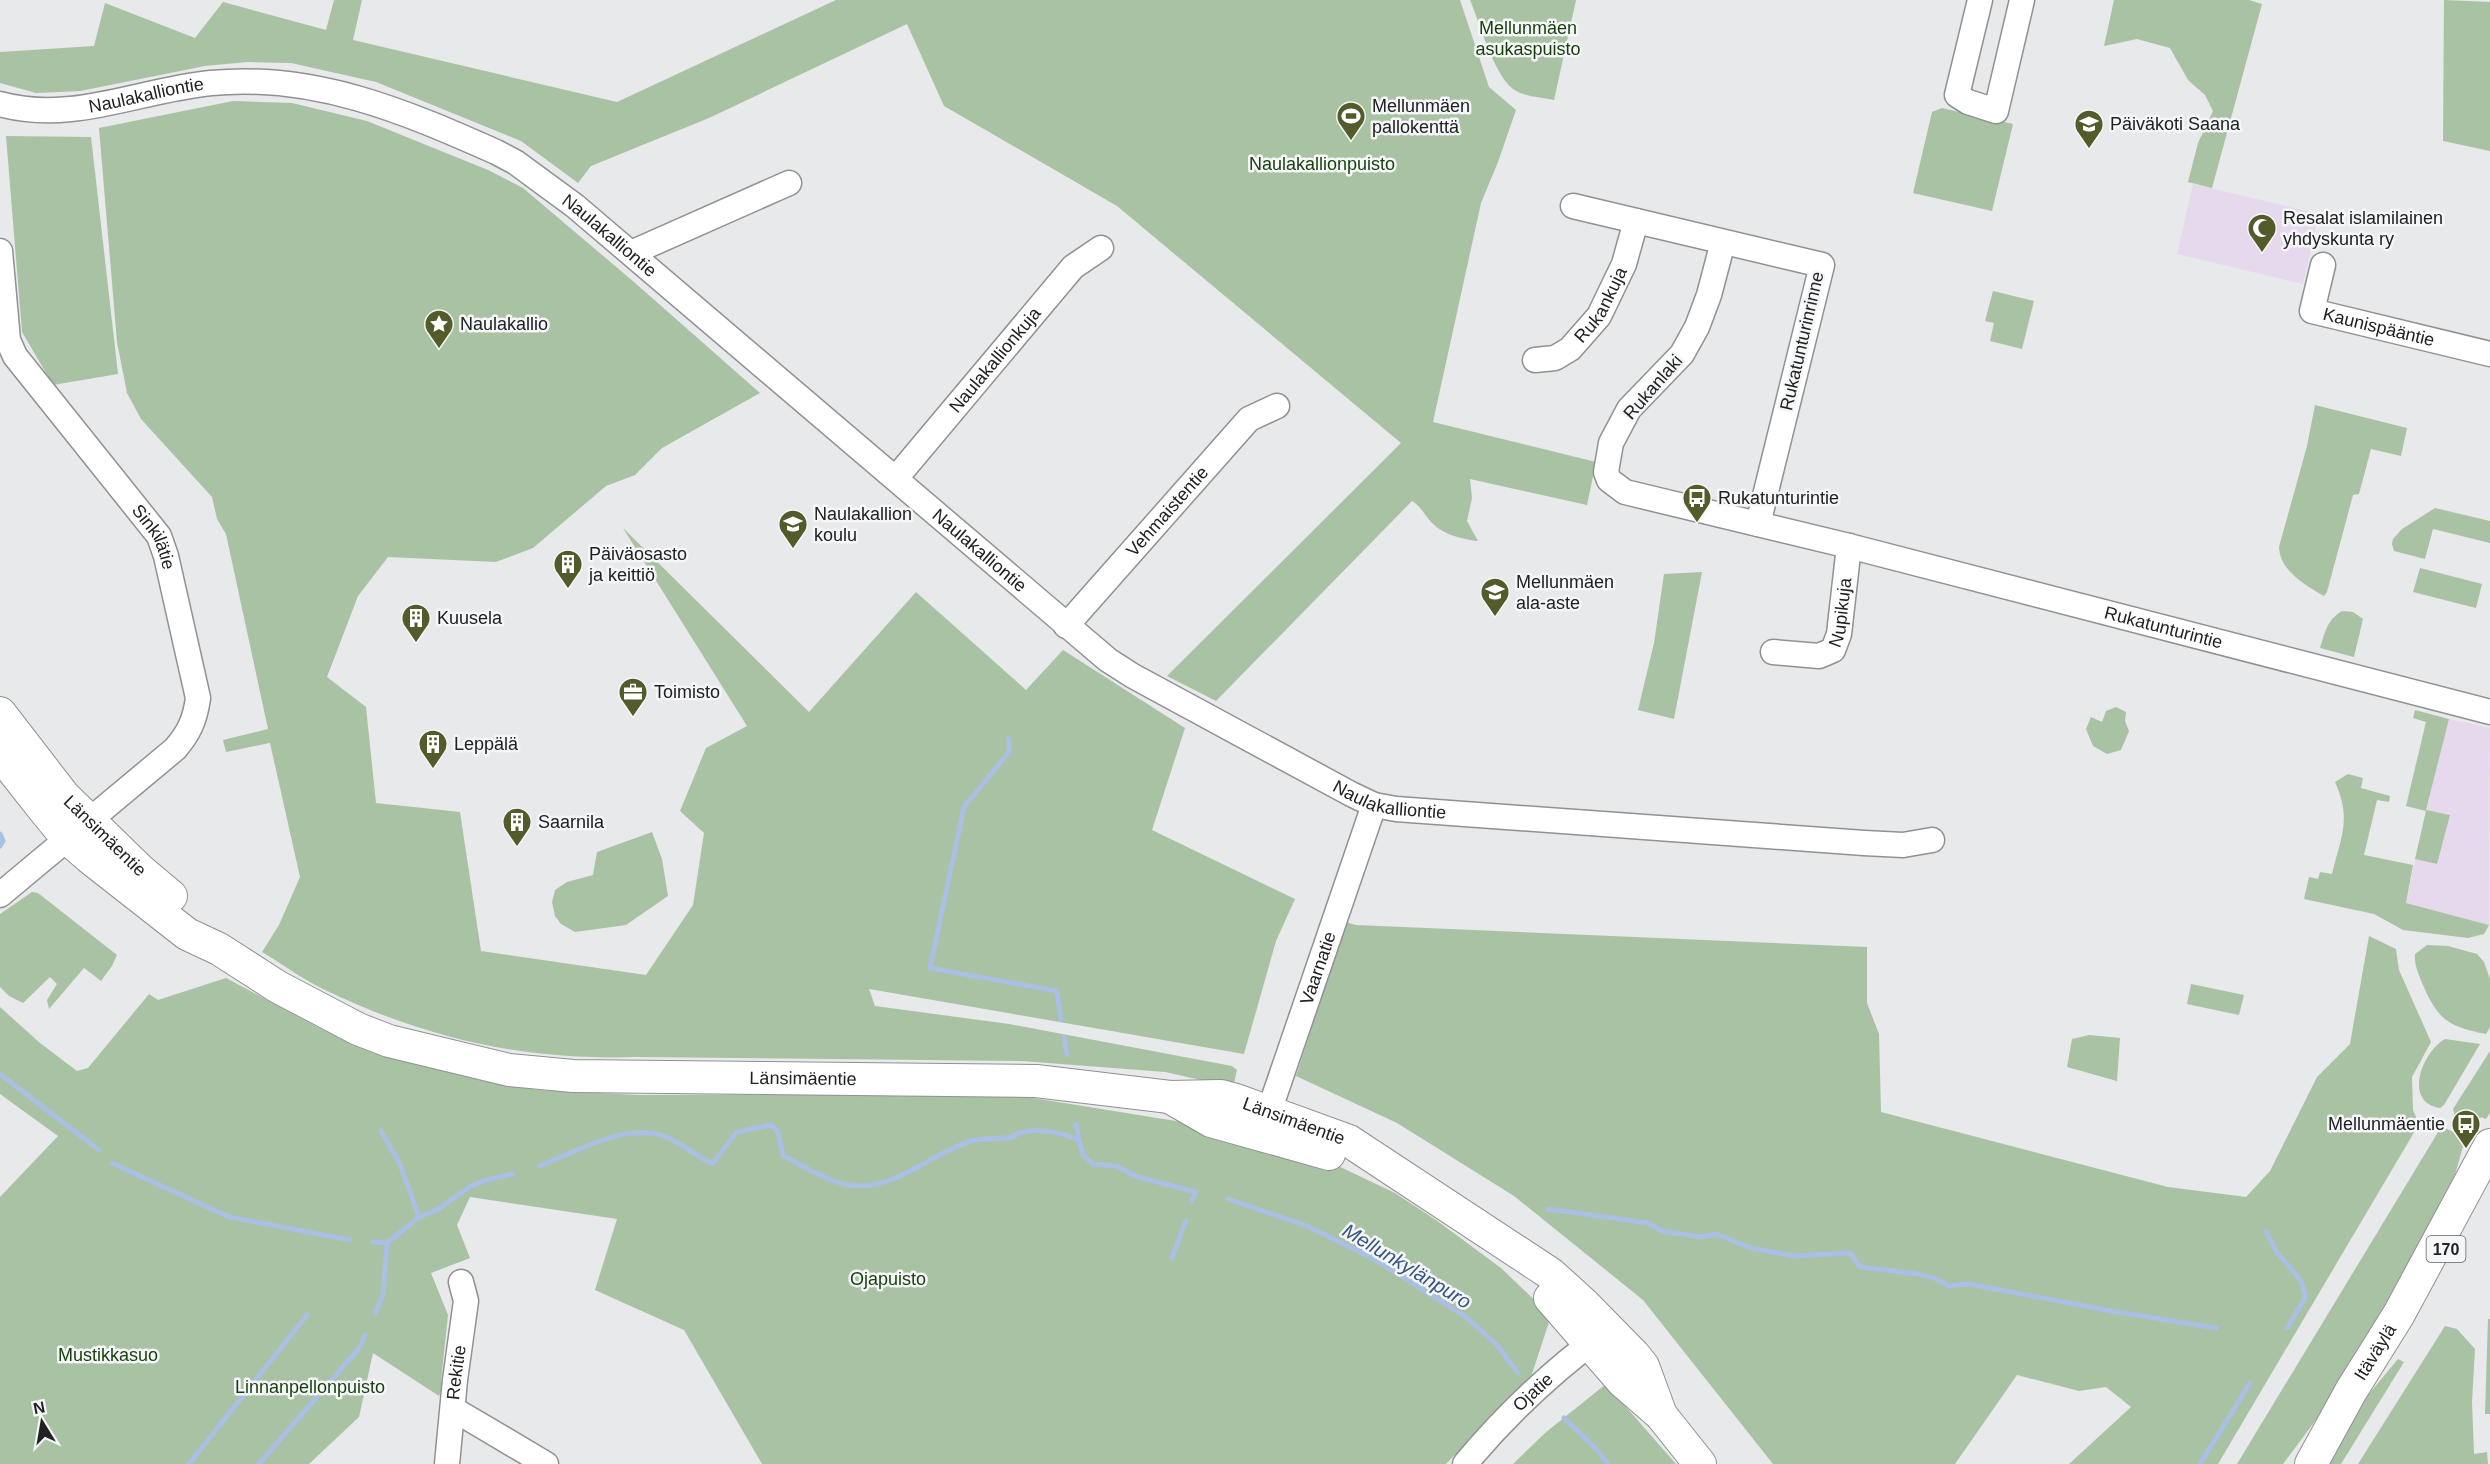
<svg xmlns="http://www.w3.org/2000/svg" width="2490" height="1464" font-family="Helvetica,sans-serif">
<rect width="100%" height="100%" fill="#e7e9ea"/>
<path fill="#e7d9ed" d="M2193 184 2319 214 2303 284 2177 254Z
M2449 719 2490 728 2489 925 2406 903 2426 810Z"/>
<path fill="#a9c2a3" d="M334 0H362L353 40 617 102 836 0H1460L1489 87 1516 110 1498 162 1481 203 1433 422 1596 462 1587 505 1470 479 1472 498 1467 521 1478 541C1461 539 1444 535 1432 523 1424 515 1422 507 1412 501L1216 701 1167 676 1401 443 1117 206 944 106 907 24 709 118 591 166 578 183 521 141 376 82 291 63 247 62 205 66 80 91 36 93 0 83V52L94 46 105 3 195 38 223 2 326 30Z
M1470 0H1576L1554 100C1542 97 1524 97 1513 89 1493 73 1480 24 1470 0Z
M2114 0H2249L2262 4 2212 188 2188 182 2198 143 2213 111 2205 95 2188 80 2170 48 2137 39 2104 46Z
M2444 0 2490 2V151L2443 141Z
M233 101 292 103 367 121 488 170 523 188 634 282 760 393 662 448 635 475 606 486 533 548 496 562 388 557 358 596 327 677 366 707 376 803 460 812 481 951 646 975 693 905 704 833 680 811 706 748 747 726 623 528 809 712 916 592 1026 690 1063 650 1185 728 1152 830 1295 899 1276 941 1244 1054 869 989 875 1006 1009 1024 1232 1066 1237 1070 1233 1087 1165 1072 1022 1061 636 1057C525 1061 423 1038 321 988 301 978 282 964 262 952L279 925 300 877 270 743 226 752 223 740 268 729 226 534 217 519 212 497 141 419 127 393 117 342 99 128Z
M1942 108 2013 124 1992 211 1913 193 1932 112Z
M6 136 91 137 118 374 53 385 22 332Z
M1993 291 2034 301 2022 349 1990 341 1994 323 1985 321Z
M2315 405 2407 428 2401 456 2371 449 2359 494 2353 495 2327 592 2324 596C2305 585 2280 571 2279 547L2307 446Z
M2435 508 2490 521V543L2433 529 2425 559 2394 551 2392 544 2393 539 2402 529Z
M2420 568 2482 584 2476 608 2413 592Z
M1702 572 1674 719 1638 710 1654 643 1664 574Z
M2342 611 2353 612 2363 619 2354 657 2320 648C2325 632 2327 620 2342 611Z
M2116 707 2126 712 2125 721 2129 731 2121 750 2107 754 2093 746 2086 729 2091 717 2102 722 2106 711Z
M2415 710 2449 719 2426 810 2450 815 2437 864 2415 859 2426 811 2406 806 2426 722 2413 718Z
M2348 774 2363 778 2361 788 2390 796 2389 802 2377 800 2364 855 2413 865 2406 903 2489 925 2484 934 2468 938 2403 930 2374 914 2304 899 2309 877 2318 879 2320 872 2332 874C2341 836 2352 820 2335 782Z
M652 832 662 859 668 896 626 925 575 932 561 924 555 916 552 902 555 890 567 882 593 875 597 852Z
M32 892 38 893 117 955 112 966 101 981 84 968 49 1009 47 1000 57 984 50 977 23 1003 9 996 0 987V914Z
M1346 922 1356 925 1867 947V1003L1879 1034 1881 1112 2168 1187 2246 1197 2270 1171 2317 1077 2350 1044 2369 936 2396 949 2399 970 2431 1042 2412 1077 2413 1110 2419 1124 2218 1464H2069L2131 1407 2106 1387 2079 1391 2017 1375 1955 1464H1773L1643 1300 1514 1196 1397 1123 1296 1076Z
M2427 945 2448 946 2477 954 2484 962 2490 979V1027L2486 1034C2449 1027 2438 1020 2423 985 2419 975 2414 965 2415 954Z
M226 978 323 1030 375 1050 429 1067 484 1081 538 1090 639 1095 891 1094 1027 1097 1219 1128 1334 1164 1395 1193 1436 1220 1501 1268 1551 1316 1531 1377 1446 1464H762L684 1330 595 1290 617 1219 470 1197 457 1225 470 1258 431 1273 448 1315 441 1381 443 1385 439 1396 373 1353 359 1417 309 1464H0V1197L58 1136 0 1094V1007L40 1043 77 1071 88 1068 149 994 158 1000Z
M2191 984 2244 995 2239 1015 2187 1004Z
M2089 1035 2120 1038 2117 1081 2067 1067 2072 1039Z
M2445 1039 2480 1044 2444 1105 2440 1108C2402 1102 2423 1051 2445 1039Z
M2490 1051V1113L2486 1119 2481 1117 2472 1131 2456 1120 2453 1109Z
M2444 1127 2465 1139 2445 1211 2348 1377 2283 1464H2237L2440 1129Z
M2488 1319H2490V1414H2485Z
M2445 1326 2457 1329 2475 1349 2472 1402 2474 1454 2487 1452 2488 1464H2358Z
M2398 1359 2404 1362 2341 1464H2322L2369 1394Z
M1606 1384 1676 1464H1513L1545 1433Z"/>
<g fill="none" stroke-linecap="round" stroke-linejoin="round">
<path stroke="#a9bfe4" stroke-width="5" d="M1009 739V752L964 807 930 968 1057 991 1061 1020
M0 834 3 841 0 846
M1064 1037 1067 1055
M0 1074 99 1150
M1076 1124 1079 1140
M381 1131 399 1162 419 1217
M112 1163 229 1217 350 1240
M540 1166C576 1152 623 1123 664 1136 674 1139 699 1157 712 1164L737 1132 771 1125 778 1132 783 1156C807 1167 832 1186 860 1186 901 1185 933 1153 971 1141 986 1137 1000 1140 1012 1137 1015 1136 1017 1134 1020 1133 1037 1127 1063 1133 1079 1140L1083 1155 1093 1164 1117 1166 1135 1176 1196 1192 1191 1201
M1228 1199 1307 1226 1374 1259 1466 1317 1497 1345 1518 1373
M1548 1209 1648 1223 1662 1231 1701 1237 1716 1234 1751 1248 1794 1256 1850 1253 1860 1267C1883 1271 1933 1271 1948 1286L1969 1284 2106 1310 2216 1328
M2266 1231 2276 1251 2301 1281 2305 1294 2304 1300 2287 1328
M373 1242 387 1243 419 1217 437 1210 469 1187 486 1180 513 1174
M1172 1258 1186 1221
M375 1313 383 1295 387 1243
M1564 1418 1596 1449 1608 1464
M189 1464 307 1315
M259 1464 360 1347 365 1335
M2200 1464 2250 1383"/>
<g stroke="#8f9192" stroke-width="27">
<g id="minor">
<path d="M1980 0 1957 95 1968 102 1996 111 2022 0"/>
<path id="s1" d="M0 104C73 124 139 90 211 83 314 73 404 111 496 152L515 162 575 206 1108 660 1133 676 1351 794 1374 805 1396 809 1864 843 1903 845 1932 840"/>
<path d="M1573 206 1822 265 1758 524"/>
<path id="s2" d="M1723 242 1709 295 1697 327 1682 354 1629 409 1611 443 1606 472 1609 480 1625 492 1849 546 2490 712"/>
<path id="s3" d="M0 251 8 340 15 356 159 536 166 556 198 698C195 720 189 733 175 749L0 895"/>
<path d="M631 253 789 183"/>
<path id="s4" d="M2323 265 2312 311 2490 354"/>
<path id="s5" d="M1535 360 1555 358 1570 349 1599 316 1624 264 1636 221"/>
<path id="s6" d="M896 478 1073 267 1101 248"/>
<path id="s7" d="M1066 626 1249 419 1277 406"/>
<path id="s8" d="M1773 652 1819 656 1833 650 1839 634 1849 546"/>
<path id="s9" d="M1263 1129 1374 805"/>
<path d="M453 1409 546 1464"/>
<path id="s10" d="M447 1464 455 1380 466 1301 461 1282"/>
<path id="s11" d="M1465 1464C1506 1415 1551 1372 1603 1334"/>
</g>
</g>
<g stroke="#8f9192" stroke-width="34">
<g id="major">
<path id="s12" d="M0 713 64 796 140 870 171 896"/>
<path id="s13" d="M0 754 45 811 68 839 90 858 187 934 219 949 278 987 358 1029 389 1041 509 1070 573 1076 1036 1081 1170 1097 1221 1096 1236 1100 1349 1141 1551 1274 1583 1303 1635 1356 1643 1366 1661 1415"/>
<path d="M1171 1098 1211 1121 1329 1154"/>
<path d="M1550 1298 1623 1382 1661 1415 1700 1464"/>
<path id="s14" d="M2311 1464 2351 1391 2399 1314 2490 1145"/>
</g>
</g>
<use href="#minor" stroke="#fff" stroke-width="24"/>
<use href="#major" stroke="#fff" stroke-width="32"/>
</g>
<defs>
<g id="stadium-pin" transform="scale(1.5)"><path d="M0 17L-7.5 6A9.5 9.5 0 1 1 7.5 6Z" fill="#535b2a" stroke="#f5f6f7"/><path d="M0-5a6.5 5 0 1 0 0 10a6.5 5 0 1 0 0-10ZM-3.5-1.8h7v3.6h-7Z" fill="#fff"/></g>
<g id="school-pin" transform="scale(1.5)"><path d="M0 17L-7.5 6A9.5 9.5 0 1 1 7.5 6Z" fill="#535b2a" stroke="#f5f6f7"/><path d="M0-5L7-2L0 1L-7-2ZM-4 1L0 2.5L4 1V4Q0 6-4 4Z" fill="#fff"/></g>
<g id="mosque-pin" transform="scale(1.5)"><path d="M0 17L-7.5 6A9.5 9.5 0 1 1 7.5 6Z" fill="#535b2a" stroke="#f5f6f7"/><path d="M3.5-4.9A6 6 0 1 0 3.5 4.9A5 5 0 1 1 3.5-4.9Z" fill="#fff"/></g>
<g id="sight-pin" transform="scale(1.5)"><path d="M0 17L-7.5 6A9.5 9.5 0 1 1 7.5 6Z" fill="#535b2a" stroke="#f5f6f7"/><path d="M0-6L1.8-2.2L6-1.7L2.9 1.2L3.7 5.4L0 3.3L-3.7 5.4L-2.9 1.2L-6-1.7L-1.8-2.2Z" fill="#fff"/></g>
<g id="bus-pin" transform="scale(1.5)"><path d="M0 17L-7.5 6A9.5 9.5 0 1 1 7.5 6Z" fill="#535b2a" stroke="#f5f6f7"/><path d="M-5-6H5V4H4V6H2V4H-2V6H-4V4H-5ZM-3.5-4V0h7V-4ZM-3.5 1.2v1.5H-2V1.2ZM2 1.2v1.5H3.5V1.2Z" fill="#fff"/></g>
<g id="building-pin" transform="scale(1.5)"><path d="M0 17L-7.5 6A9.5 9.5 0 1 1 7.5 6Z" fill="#535b2a" stroke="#f5f6f7"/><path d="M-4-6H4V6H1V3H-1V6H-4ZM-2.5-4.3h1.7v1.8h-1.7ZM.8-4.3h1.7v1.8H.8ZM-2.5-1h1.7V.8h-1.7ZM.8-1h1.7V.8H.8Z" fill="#fff"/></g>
<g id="office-pin" transform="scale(1.5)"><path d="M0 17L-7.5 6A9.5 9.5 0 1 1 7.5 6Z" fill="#535b2a" stroke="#f5f6f7"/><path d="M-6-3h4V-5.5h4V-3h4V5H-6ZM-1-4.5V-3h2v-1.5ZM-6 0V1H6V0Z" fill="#fff"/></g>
</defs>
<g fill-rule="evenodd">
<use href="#stadium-pin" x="1351" y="116"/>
<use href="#school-pin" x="2089" y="124"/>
<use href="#mosque-pin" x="2262" y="228"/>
<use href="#sight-pin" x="439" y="324"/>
<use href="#bus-pin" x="1697" y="498"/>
<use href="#school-pin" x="793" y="524"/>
<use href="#building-pin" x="568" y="564"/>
<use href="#school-pin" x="1495" y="592"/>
<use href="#building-pin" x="416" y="618"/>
<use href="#office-pin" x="633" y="692"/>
<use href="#building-pin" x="433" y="744"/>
<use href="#building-pin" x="517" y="822"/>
<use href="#bus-pin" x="2466" y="1124"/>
</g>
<g text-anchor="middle" stroke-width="5" stroke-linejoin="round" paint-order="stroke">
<rect fill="#f5f6f7" stroke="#616162" stroke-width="1.5" x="2426.5" y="1236" width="39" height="26" rx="4.5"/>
<g font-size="16" font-weight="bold" fill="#212122">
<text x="2446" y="1255">170</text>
</g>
<g font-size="18" fill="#173d0c" stroke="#f5f6f7">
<text x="1528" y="34">Mellunmäen<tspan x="1528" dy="21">asukaspuisto</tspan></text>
<text x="1322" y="170">Naulakallionpuisto</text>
<text x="888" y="1285">Ojapuisto</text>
<text x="108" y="1361">Mustikkasuo</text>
<text x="310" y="1393">Linnanpellonpuisto</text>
</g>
<g font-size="18" fill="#212122" stroke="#f5f6f7">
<text dy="6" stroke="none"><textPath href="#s1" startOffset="148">Naulakalliontie</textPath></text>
<text dy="6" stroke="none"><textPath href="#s1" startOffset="652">Naulakalliontie</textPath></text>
<text dy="6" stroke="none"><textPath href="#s5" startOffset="92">Rukankuja</textPath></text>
<text dy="6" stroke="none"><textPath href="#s4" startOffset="116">Kaunispääntie</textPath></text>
<text transform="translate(1802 341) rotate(-77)" y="6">Rukatunturinrinne</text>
<text dy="6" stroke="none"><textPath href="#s6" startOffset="154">Naulakallionkuja</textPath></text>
<text transform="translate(1653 387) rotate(-49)" y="6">Rukanlaki</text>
<text dy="6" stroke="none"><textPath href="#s7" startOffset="153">Vehmaistentie</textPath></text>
<text dy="6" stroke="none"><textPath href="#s3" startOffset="336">Sinkilätie</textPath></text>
<text dy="6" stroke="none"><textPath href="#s1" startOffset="1138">Naulakalliontie</textPath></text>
<text dy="6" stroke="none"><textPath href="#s8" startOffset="100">Nupikuja</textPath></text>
<text dy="6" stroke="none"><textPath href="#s2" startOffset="848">Rukatunturintie</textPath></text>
<text dy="6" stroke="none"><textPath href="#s1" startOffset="1624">Naulakalliontie</textPath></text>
<text dy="6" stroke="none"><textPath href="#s12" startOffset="162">Länsimäentie</textPath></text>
<text dy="6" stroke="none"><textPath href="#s9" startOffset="170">Vaarnatie</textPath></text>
<text dy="6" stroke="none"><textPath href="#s13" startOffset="908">Länsimäentie</textPath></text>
<text dy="6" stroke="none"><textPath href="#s13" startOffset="1404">Länsimäentie</textPath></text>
<text dy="6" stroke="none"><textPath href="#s14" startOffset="129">Itäväylä</textPath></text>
<text dy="6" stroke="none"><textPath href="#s10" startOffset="92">Rekitie</textPath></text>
<text dy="6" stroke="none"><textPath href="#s11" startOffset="99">Ojatie</textPath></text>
</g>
<g font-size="18" fill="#212122" stroke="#f5f6f7" text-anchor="start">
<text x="1372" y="112">Mellunmäen<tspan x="1372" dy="21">pallokenttä</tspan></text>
<text x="2110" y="130">Päiväkoti Saana</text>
<text x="2283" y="224">Resalat islamilainen<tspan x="2283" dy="21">yhdyskunta ry</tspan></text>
<text x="460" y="330">Naulakallio</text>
<text x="1718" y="504">Rukatunturintie</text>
<text x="814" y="520">Naulakallion<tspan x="814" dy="21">koulu</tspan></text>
<text x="589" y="560">Päiväosasto<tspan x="589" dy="21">ja keittiö</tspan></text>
<text x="1516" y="588">Mellunmäen<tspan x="1516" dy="21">ala-aste</tspan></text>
<text x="437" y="624">Kuusela</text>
<text x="654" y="698">Toimisto</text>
<text x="454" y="750">Leppälä</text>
<text x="538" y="828">Saarnila</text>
<text x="2445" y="1130" text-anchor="end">Mellunmäentie</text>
</g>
<g font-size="20" font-style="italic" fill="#365484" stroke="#f5f6f7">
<text transform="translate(1407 1266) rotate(31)" y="7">Mellunkylänpuro</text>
</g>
</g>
<g transform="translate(42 1422) rotate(349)" stroke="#f5f6f7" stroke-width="4.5" paint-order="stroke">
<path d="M0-4.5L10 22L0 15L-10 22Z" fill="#212122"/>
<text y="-9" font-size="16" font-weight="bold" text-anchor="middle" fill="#212122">N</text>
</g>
</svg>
